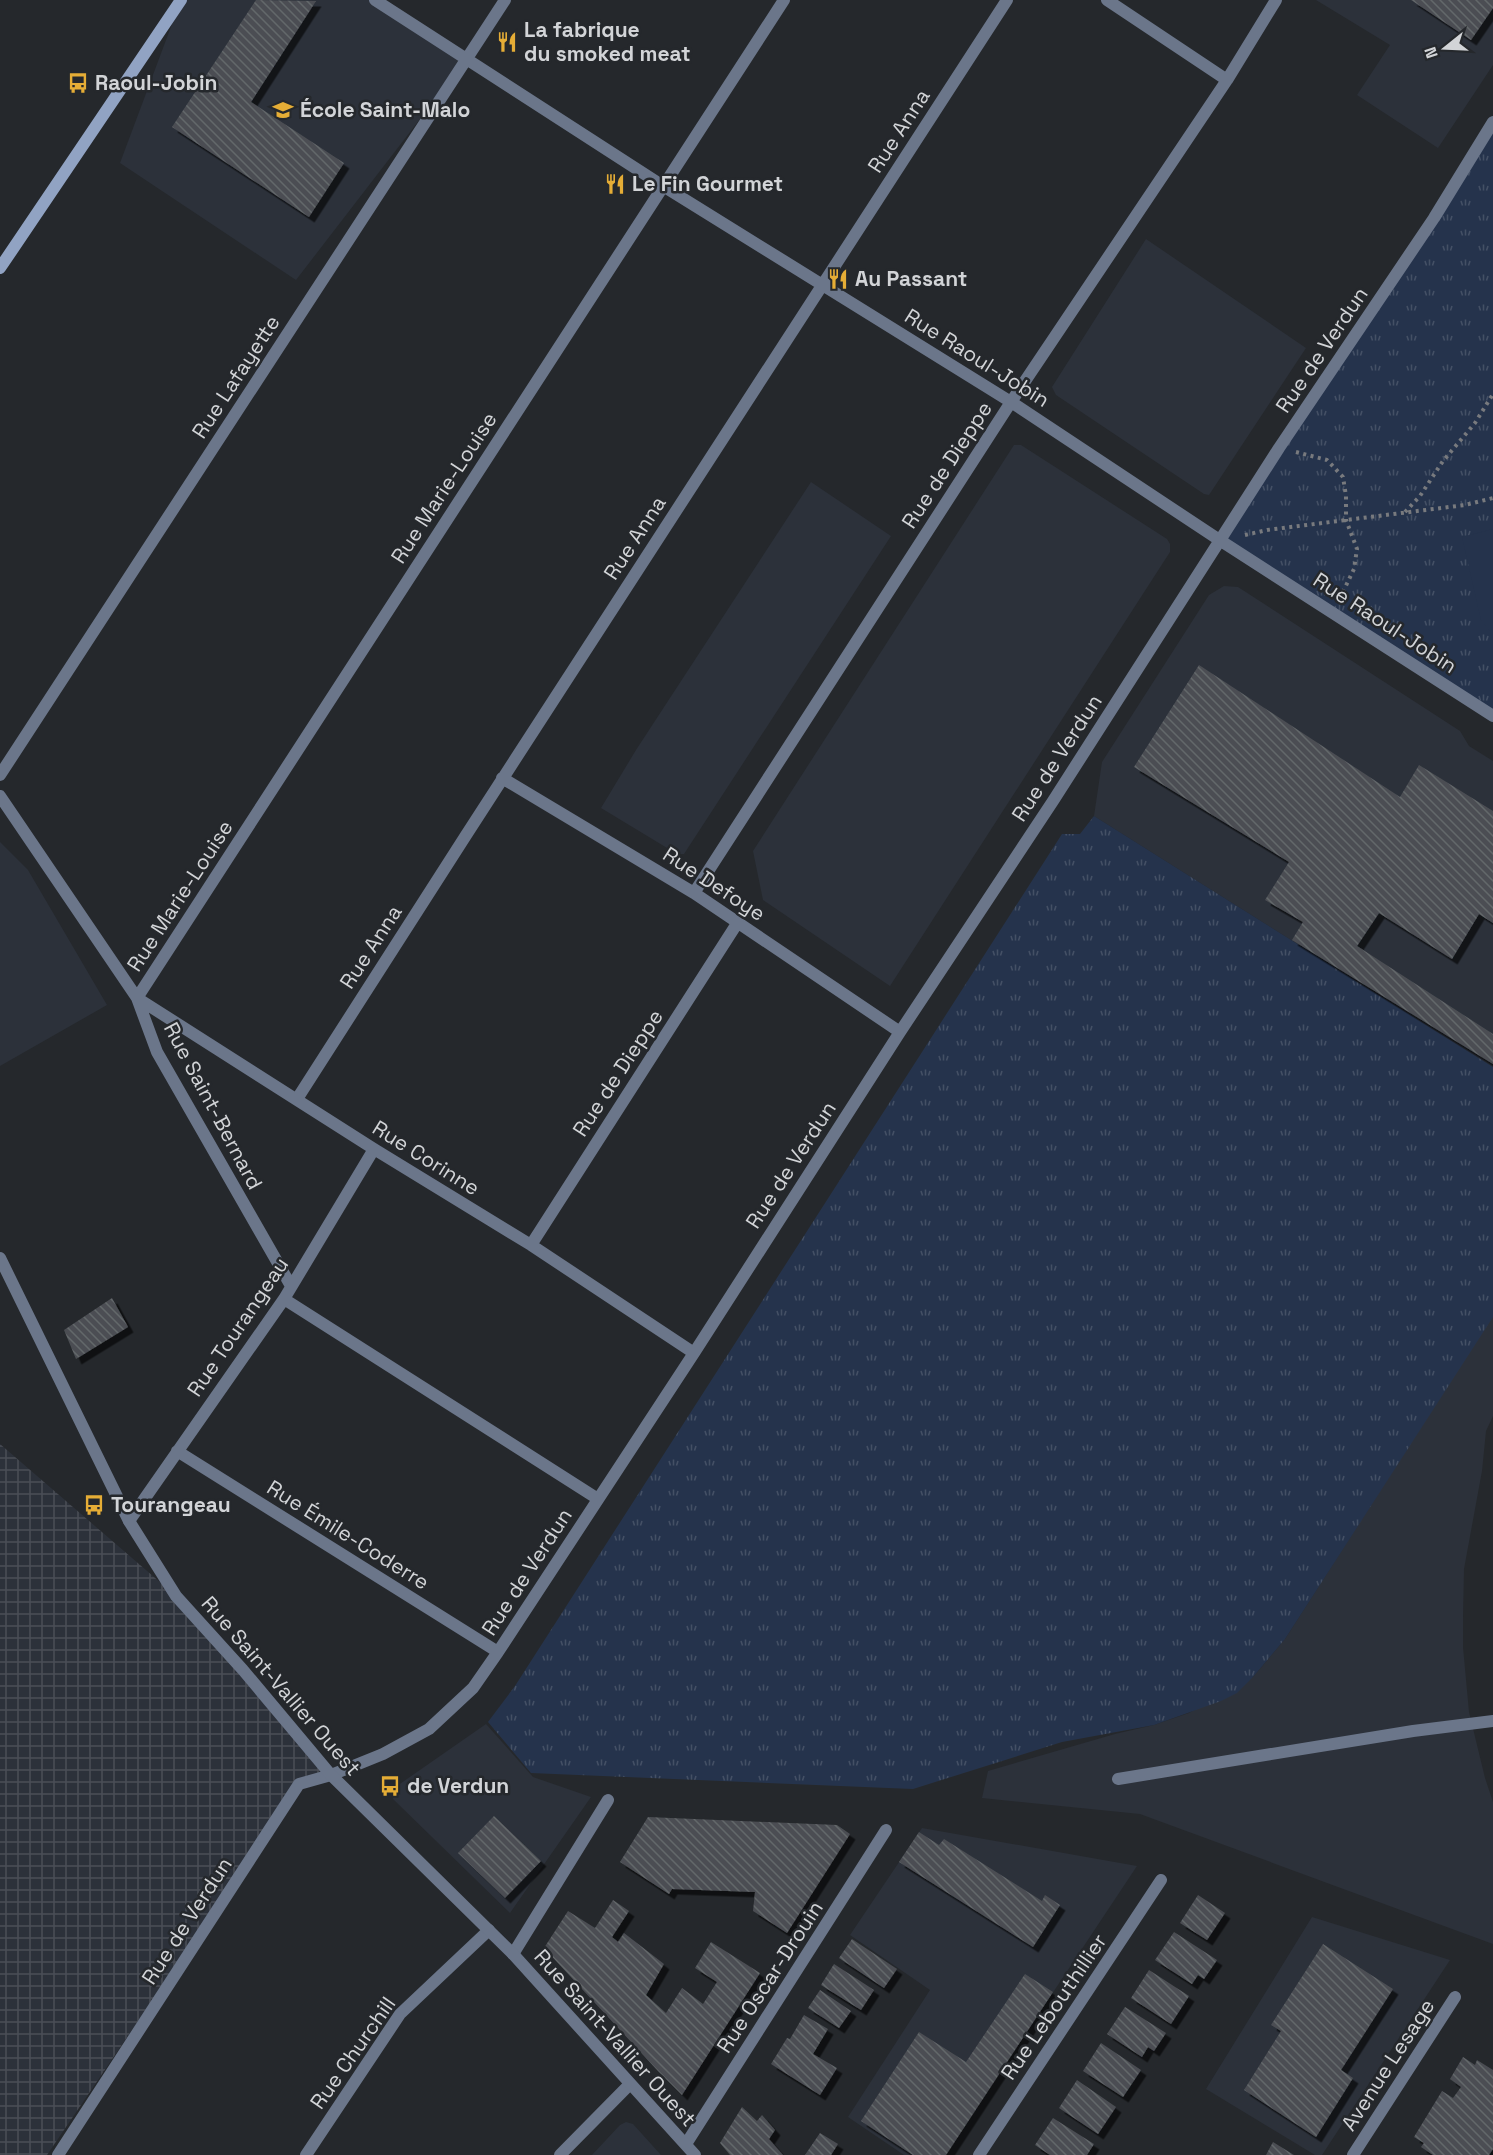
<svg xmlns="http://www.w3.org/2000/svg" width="1493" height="2155" font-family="'Space Grotesk',sans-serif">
<defs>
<pattern id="industrial-grid" width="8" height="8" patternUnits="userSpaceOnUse" patternTransform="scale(1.5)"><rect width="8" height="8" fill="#2c313a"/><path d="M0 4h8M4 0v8" fill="none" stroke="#4a4e56"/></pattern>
<pattern id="grass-tufts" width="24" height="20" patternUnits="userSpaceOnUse" patternTransform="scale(1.5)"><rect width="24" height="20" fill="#25334c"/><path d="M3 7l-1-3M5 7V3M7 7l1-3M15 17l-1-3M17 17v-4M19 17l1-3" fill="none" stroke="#445065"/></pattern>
<pattern id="building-back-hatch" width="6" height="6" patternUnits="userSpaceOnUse" patternTransform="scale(1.5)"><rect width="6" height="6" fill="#4b4e53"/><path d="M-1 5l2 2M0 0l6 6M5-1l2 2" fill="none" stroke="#64676b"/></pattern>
<filter id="shadow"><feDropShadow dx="5.5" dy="5.5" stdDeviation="0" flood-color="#0009"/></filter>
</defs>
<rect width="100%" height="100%" fill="#25282c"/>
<path fill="#2c313a" d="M181 0H375L467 58 296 280 120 163Z
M1316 0H1493V65L1438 148 1357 95 1390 45Z
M1146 239 1306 348 1209 495 1204 494 1056 395 1052 387Z
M1014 445H1021L1167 539 1170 544V552L890 986 763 900 753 851Z
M811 482 891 536 684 854H677L601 808 636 750Z
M1224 586 1238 587 1460 731 1469 746 1493 761V1067L1094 816 1102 762 1209 595Z
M0 842 28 870 107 1005 0 1066Z
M1493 1315V1416L1486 1431 1482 1471 1464 1569 1463 1617V1647L1469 1712 1485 1778 1493 1802V1944L1140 1814 982 1798 988 1771 1115 1734 1154 1725 1189 1713 1253 1677 1285 1639Z
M486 1724 533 1777 591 1797 510 1913 393 1799 394 1788Z
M922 1828 1137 1866 945 2155H904L848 2117 930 1990 850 1935Z
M1312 1917 1450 1960 1322 2155H1315L1206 2089Z
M626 2122 633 2124 661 2155H592L620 2125Z"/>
<path fill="url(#industrial-grid)" d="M0 1444 176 1596 331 1775 299 1784 47 2155H0Z"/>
<path fill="url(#grass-tufts)" d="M1493 122V716L1221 541Z
M1094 816 1493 1067V1317L1285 1639 1253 1677 1237 1693 1221 1701 1154 1725 1062 1742 913 1789 531 1773 488 1722 515 1686 1062 834H1080Z"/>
<path fill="#25334c" d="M1493 529V635L1481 620 1462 537Z"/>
<path fill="url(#building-back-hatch)" filter="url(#shadow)" d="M256 0 316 1 251 102 344 163 309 217 172 127Z
M1411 0H1493V8L1471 40Z
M1199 665 1400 797 1419 765 1493 811V923L1479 914 1452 959 1379 913 1357 946 1493 1034V1064L1292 940 1303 922 1265 900 1289 862 1134 767Z
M112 1298 128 1327 76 1359 64 1330Z
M494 1816 541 1861 505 1898 458 1853Z
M648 1817 837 1825 850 1834 787 1933 753 1911 755 1892 672 1889 669 1894 620 1862Z
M919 1832 939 1845 944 1839 1042 1901 1045 1895 1060 1905 1033 1947 899 1862Z
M1198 1895 1225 1913 1207 1940 1180 1923Z
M613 1900 629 1911 612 1937 618 1942 624 1933 664 1964 646 1995 666 2013 682 1988 703 2004 717 1982 695 1968 711 1942 760 1973 682 2095 658 2071 544 1948 568 1911 595 1928Z
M1174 1932 1217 1960 1204 1979 1198 1975 1192 1984 1155 1960Z
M852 1939 897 1969 884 1988 839 1958Z
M1323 1944 1393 1989 1341 2070 1353 2078 1316 2137 1244 2090 1281 2031 1271 2025Z
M834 1964 874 1990 861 2010 821 1985Z
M1149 1970 1189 1996 1171 2024 1131 1998Z
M1025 1974 1053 1992 946 2155H913L861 2121 919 2032 966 2062Z
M820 1990 851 2011 839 2028 808 2008Z
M1125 2007 1166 2033 1154 2051 1148 2047 1142 2057 1107 2034Z
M804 2015 828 2029 813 2054 837 2068 820 2095 771 2064 787 2038 790 2039Z
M1101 2043 1141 2070 1123 2097 1083 2071Z
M1463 2057 1475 2065 1477 2060 1493 2070V2149L1489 2155H1433L1421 2147 1424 2143 1414 2137 1442 2091 1453 2098 1461 2087 1450 2079Z
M1077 2080 1116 2107 1098 2134 1059 2108Z
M742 2107 757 2121 762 2115 775 2130 769 2139 783 2155H730L720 2143Z
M1053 2118 1094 2144 1087 2155H1050L1035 2145Z
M820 2133 838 2144 831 2155H805Z
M1273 2142 1294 2155H1266Z"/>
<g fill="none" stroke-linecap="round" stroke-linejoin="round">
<path stroke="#787a7e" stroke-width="4" stroke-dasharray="3 4.5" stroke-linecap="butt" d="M1296 452 1327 460 1343 477 1346 496V520L1357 549 1354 569 1340 598
M1405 512 1420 496 1443 461 1475 423 1493 394
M1245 535 1267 530 1465 505 1493 498"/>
<path stroke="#6b768a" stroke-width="12" d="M1118 1779 1413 1731 1493 1721"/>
<path stroke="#6b768a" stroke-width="12" d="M375 0 663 186 1011 402 1221 541 1493 716
M1107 0 1227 80
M0 775 505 0
M502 778 694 893 900 1032
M0 796 137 998 157 1052 291 1286
M694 893 1011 402 1227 80 1276 0
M137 998 784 0
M137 998 374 1149 531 1245 694 1353
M297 1099C531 731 771 367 1007 0
M531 1245 738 922
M284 1299 598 1499
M177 1451 498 1652
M129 1521 284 1299 374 1149
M513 1954 608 1800
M686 2144 886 1830
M58 2155 299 1784 331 1775 383 1754 429 1729 473 1688 498 1652 694 1353 900 1032 1053 801 1279 448 1434 218 1493 122
M306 2155 400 2014 489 1930
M560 2155 630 2084
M979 2155 1161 1880
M1353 2155 1455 1997"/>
<path stroke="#6b768a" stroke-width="12" d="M0 1258 129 1521 176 1596 243 1670 331 1775 513 1954 695 2155"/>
<path stroke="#91a3c3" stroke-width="12" d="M0 268 181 0"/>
</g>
<defs>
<g id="restaurant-bare" transform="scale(1.62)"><path d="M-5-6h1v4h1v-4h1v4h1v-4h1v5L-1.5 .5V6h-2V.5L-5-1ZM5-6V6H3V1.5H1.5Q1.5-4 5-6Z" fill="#e5ad36" stroke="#25282c" stroke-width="2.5" paint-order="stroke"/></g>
<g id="bus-bare" transform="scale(1.62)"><path d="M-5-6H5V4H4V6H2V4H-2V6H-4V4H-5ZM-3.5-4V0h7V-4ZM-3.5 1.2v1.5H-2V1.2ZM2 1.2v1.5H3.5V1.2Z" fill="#e5ad36" stroke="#25282c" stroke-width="2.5" paint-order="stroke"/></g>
<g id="school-bare" transform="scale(1.62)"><path d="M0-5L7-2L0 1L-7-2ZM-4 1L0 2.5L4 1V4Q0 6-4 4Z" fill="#e5ad36" stroke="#25282c" stroke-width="2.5" paint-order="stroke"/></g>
</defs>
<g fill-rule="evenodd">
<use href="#restaurant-bare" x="507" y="42"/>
<use href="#bus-bare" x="78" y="83"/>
<use href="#school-bare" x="283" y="110"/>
<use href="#restaurant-bare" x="615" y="184"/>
<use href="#restaurant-bare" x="838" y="279"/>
<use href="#bus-bare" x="94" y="1505"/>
<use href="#bus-bare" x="390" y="1786"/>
</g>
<g text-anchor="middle" stroke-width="5" stroke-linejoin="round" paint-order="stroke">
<g font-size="21" font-weight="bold" fill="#d2d4d7" stroke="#25282c" text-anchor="start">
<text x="524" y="37">La fabrique<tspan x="524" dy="24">du smoked meat</tspan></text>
<text x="95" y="90">Raoul-Jobin</text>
<text x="300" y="117">École Saint-Malo</text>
<text x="632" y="191">Le Fin Gourmet</text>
<text x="855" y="286">Au Passant</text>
<text x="111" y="1512">Tourangeau</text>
<text x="407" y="1793">de Verdun</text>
</g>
<g font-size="21" fill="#d2d4d7" stroke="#25282c">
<text transform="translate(899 131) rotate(-57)" y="7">Rue Anna</text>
<text transform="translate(1322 350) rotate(-56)" y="7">Rue de Verdun</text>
<text transform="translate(977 358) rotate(32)" y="7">Rue Raoul-Jobin</text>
<text transform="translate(236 377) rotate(-57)" y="7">Rue Lafayette</text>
<text transform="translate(947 465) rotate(-57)" y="7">Rue de Dieppe</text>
<text transform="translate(444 488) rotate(-57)" y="7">Rue Marie-Louise</text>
<text transform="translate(635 538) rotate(-57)" y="7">Rue Anna</text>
<text transform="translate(1385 623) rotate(33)" y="7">Rue Raoul-Jobin</text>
<text transform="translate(1057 758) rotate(-57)" y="7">Rue de Verdun</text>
<text transform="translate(714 884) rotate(33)" y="7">Rue Defoye</text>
<text transform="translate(180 896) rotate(-57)" y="7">Rue Marie-Louise</text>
<text transform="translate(371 947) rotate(-57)" y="7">Rue Anna</text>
<text transform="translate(618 1073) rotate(-57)" y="7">Rue de Dieppe</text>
<text transform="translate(213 1106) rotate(62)" y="7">Rue Saint-Bernard</text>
<text transform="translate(426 1158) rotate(32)" y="7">Rue Corinne</text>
<text transform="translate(791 1165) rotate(-57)" y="7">Rue de Verdun</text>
<text transform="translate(238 1327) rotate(-56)" y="7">Rue Tourangeau</text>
<text transform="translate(348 1535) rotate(32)" y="7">Rue Émile-Coderre</text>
<text transform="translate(527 1572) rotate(-57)" y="7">Rue de Verdun</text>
<text transform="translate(281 1686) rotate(49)" y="7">Rue Saint-Vallier Ouest</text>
<text transform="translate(187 1921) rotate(-57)" y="7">Rue de Verdun</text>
<text transform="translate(770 1977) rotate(-57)" y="7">Rue Oscar-Drouin</text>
<text transform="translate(1054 2007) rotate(-56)" y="7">Rue Lebouthillier</text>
<text transform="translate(615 2038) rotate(48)" y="7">Rue Saint-Vallier Ouest</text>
<text transform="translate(353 2053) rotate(-55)" y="7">Rue Churchill</text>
<text transform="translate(1388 2065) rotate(-57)" y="7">Avenue Lesage</text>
</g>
</g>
<g transform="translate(1445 48) rotate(252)" stroke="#25282c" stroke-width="4.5" paint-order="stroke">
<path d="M0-4.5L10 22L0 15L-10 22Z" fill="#d2d4d7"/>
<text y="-9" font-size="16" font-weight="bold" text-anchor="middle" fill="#d2d4d7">N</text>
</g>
</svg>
